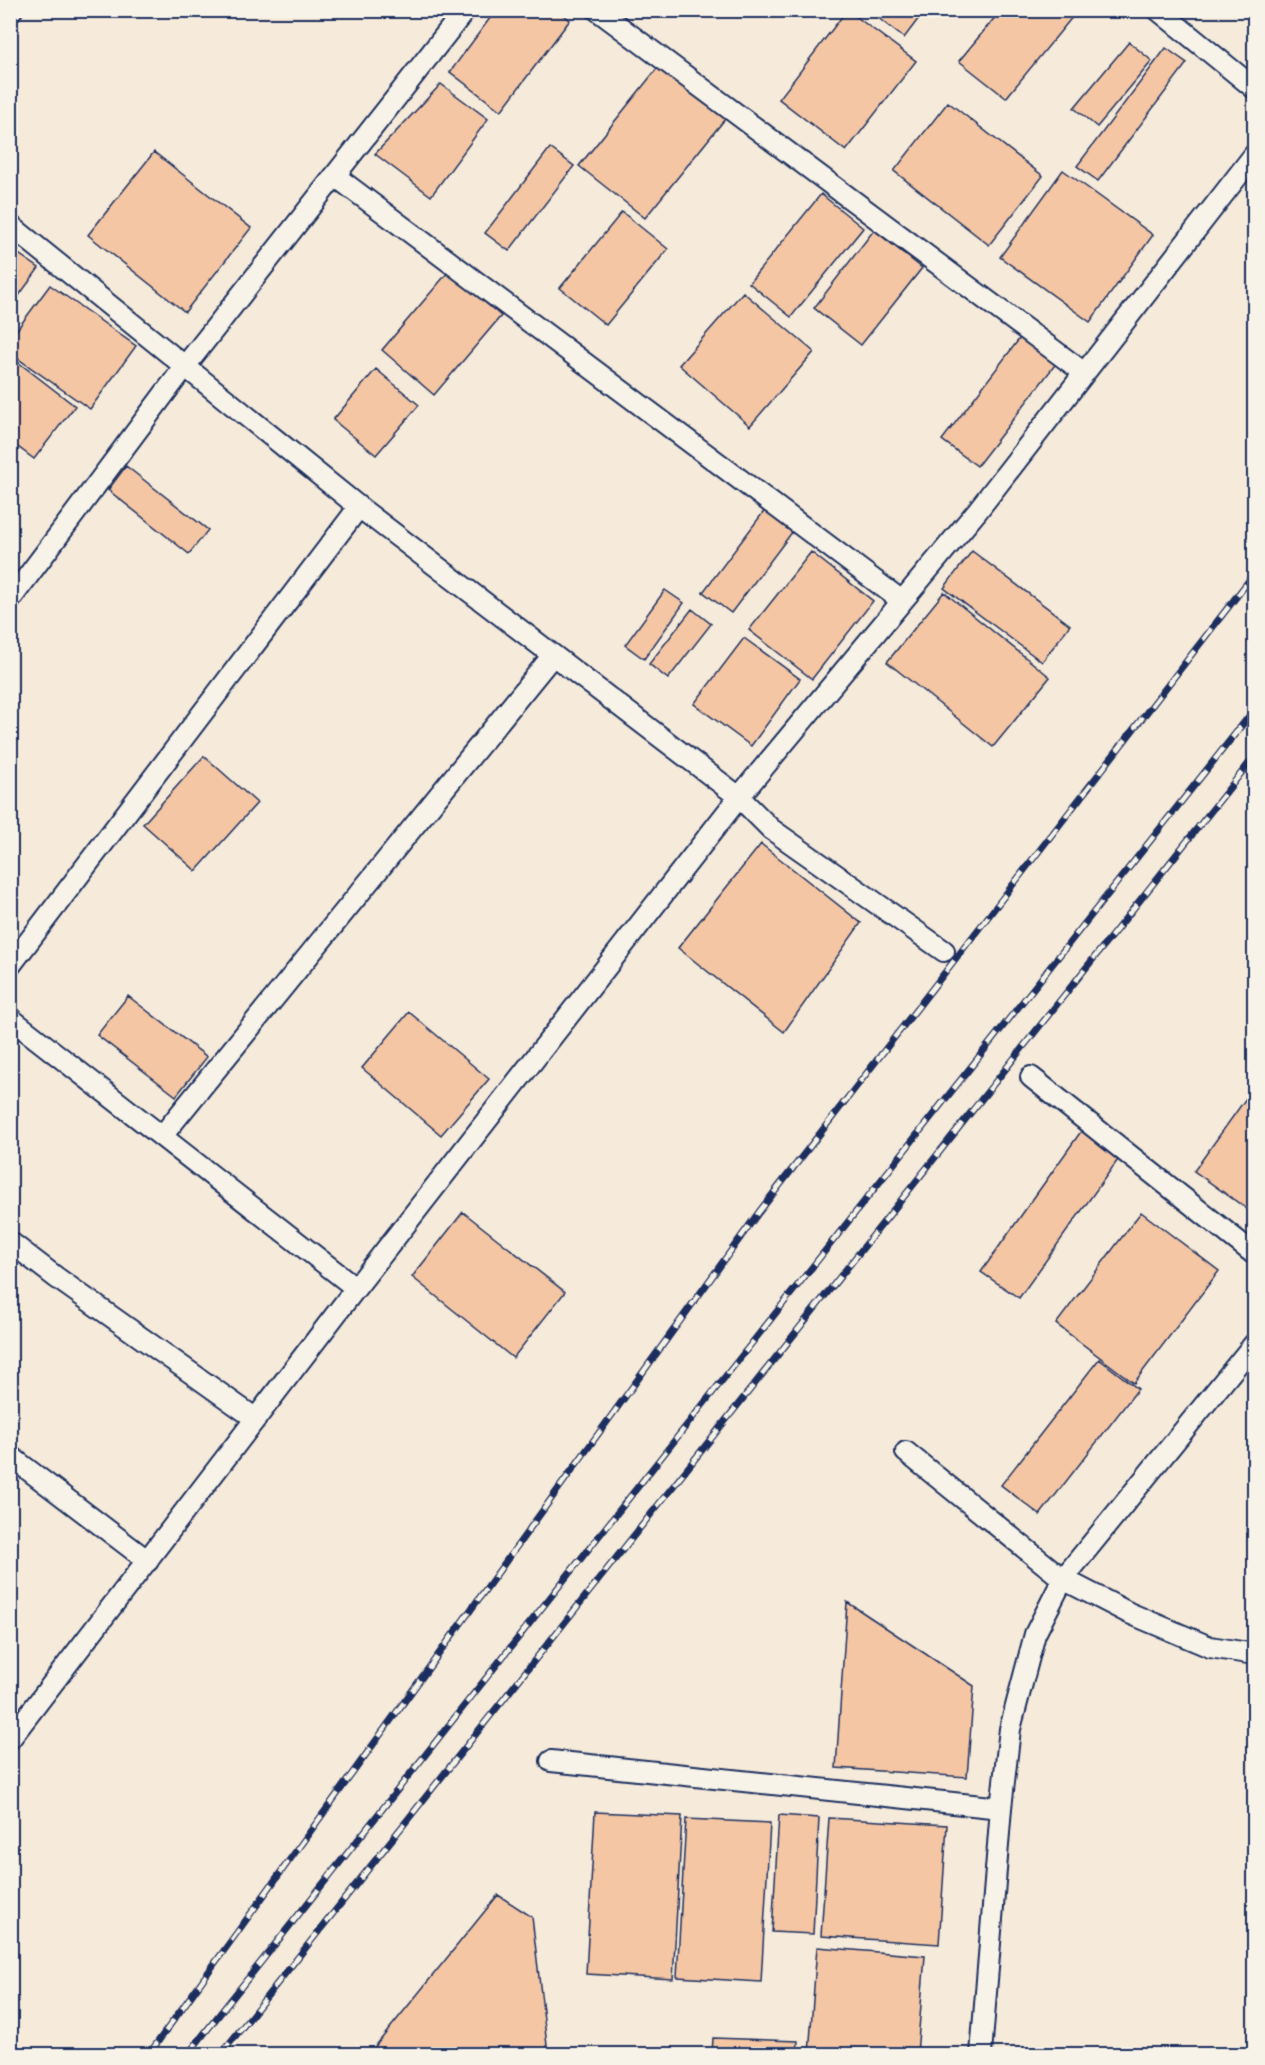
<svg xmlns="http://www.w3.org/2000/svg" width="1265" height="2065" font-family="'Shantell Sans',sans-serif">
<rect width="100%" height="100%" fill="#f6eada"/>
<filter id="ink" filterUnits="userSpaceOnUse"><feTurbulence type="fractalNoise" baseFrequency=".0167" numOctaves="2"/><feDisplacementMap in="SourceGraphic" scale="12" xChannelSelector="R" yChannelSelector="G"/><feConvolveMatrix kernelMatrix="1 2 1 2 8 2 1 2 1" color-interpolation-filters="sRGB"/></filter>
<g filter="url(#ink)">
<path fill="#f4c6a4" stroke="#1b2f5e" stroke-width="1.5" d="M496 10H558L570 20 501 111 450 72Z
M847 10 916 61 846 151 779 99Z
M868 10H925L904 38Z
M1001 10H1078L1006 98 959 61Z
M1129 42 1152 61 1097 127 1074 108Z
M1166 48 1187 63 1098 181 1077 166Z
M663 61 729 114 645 218 579 166Z
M441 84 488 119 431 196 375 154Z
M948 102 1043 176 989 245 894 171Z
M550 148 574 166 509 251 485 233Z
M154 152 251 228 185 312 88 235Z
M1063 170 1153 235 1090 322 1000 257Z
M821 194 863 228 791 317 749 283Z
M622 212 668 249 606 325 560 288Z
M874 230 922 268 861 345 814 308Z
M10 248 39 268 10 308Z
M449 271 501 316 434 395 382 350Z
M50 285 136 346 90 409 10 353V339Z
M743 292 814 352 750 426 679 365Z
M1023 334 1058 361 977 466 942 440Z
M10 356 75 406 34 459 10 441Z
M376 369 419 405 376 455 333 420Z
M126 466 208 530 189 554 108 490Z
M765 510 793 531 731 613 703 592Z
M972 551 1070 625 1042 662 944 588Z
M811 552 873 601 812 679 749 630Z
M665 590 684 603 644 659 625 645Z
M944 592 1050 677 993 747 887 662Z
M692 609 711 624 668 679 649 664Z
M744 638 800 679 751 746 694 704Z
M204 756 257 803 196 871 143 824Z
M761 844 861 923 784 1032 678 948Z
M128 996 207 1057 176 1096 97 1035Z
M409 1012 489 1079 441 1135 362 1068Z
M1254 1087V1214L1194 1171Z
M1082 1130 1120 1157 1019 1298 981 1272Z
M463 1212 565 1292 513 1358 412 1277Z
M1141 1212 1219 1271 1134 1383 1056 1324Z
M1099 1359 1138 1389 1040 1515 1001 1485Z
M847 1602 974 1686 967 1777 836 1768Z
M595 1812 682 1816 673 1979 586 1974Z
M779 1815 819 1818 813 1934 772 1932Z
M829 1818 947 1825 939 1944 821 1936Z
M686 1819 770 1823 761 1982 677 1977Z
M498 1895 532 1917 548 2054H369Z
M817 1947 925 1956 917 2054H809Z
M713 2038 798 2041 797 2054H712Z"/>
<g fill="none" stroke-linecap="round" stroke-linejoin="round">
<g stroke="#1b2f5e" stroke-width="24">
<path id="service" d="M597 10 1083 372
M1158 10 1254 88
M10 12 12 10
M335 176 902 601
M10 225 359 507 739 797 771 829 944 951
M10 600 186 365 465 10
M10 966 359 507
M10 1018 356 1288
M1031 1077 1254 1254
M162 1136 553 655
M10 1242 57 1278 256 1419
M906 1452 1063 1579 1129 1613 1210 1647 1254 1654
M10 1456 148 1561
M10 1739 356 1288 739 797 978 510 1254 155
M551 1761 1001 1808
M981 2054 1001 1808 1010 1729 1035 1634 1063 1579 1254 1344"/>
</g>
<use href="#service" stroke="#f7f3e8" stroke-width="20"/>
<g stroke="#1b2f5e" stroke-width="7">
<path id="rail" d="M149 2054 759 1212 1254 574
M188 2054 1254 710
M221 2054 1254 757"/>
</g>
<use href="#rail" stroke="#f7f3e8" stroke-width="4.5" stroke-dasharray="14" stroke-linecap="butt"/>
</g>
</g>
<rect width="1265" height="2065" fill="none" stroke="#f7f3e8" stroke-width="36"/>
<rect x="18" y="18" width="1229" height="2029" fill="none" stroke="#1b2f5e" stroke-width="2" filter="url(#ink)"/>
</svg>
